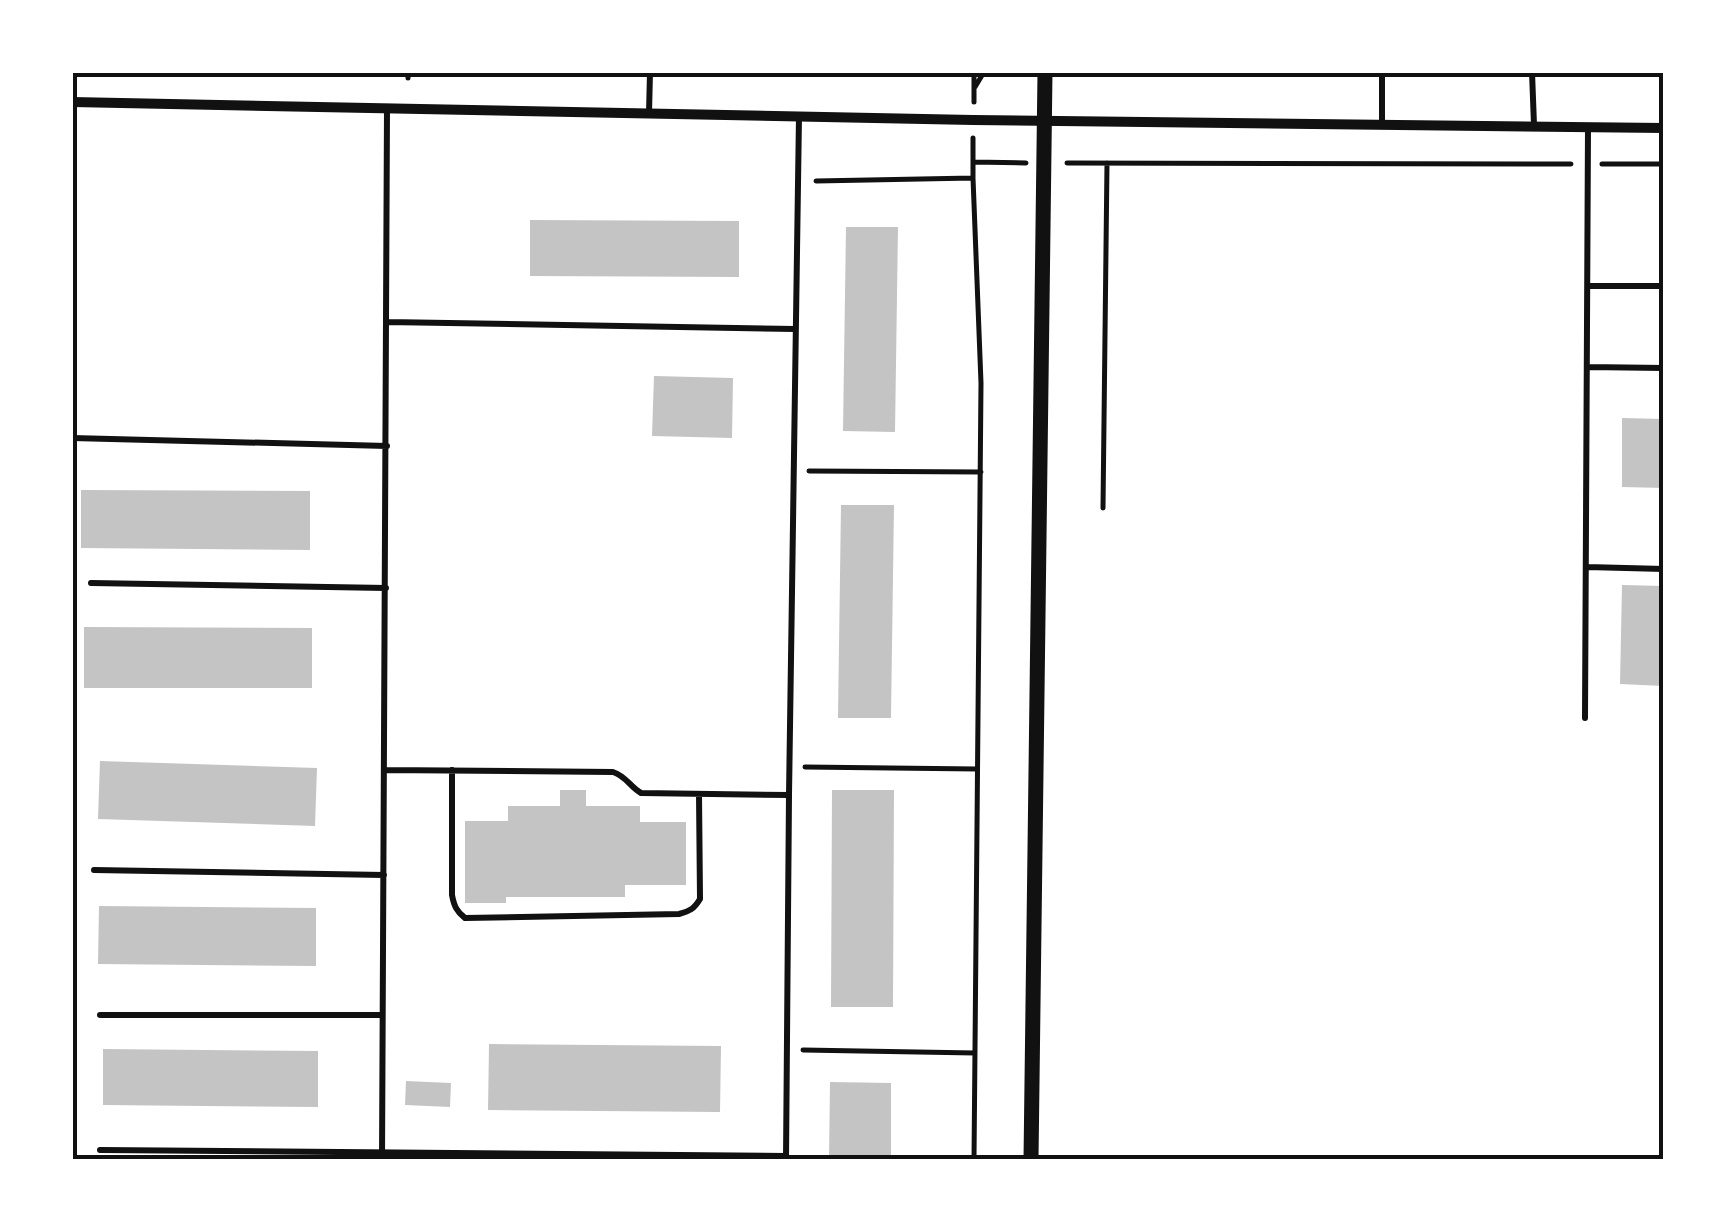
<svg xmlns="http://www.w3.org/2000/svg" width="1736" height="1232" font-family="'Crimson Pro',serif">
<rect width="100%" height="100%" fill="#fff"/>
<path fill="#c4c4c4" d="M530 220 739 221V277L530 276Z
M846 227H898L895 432 843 431Z
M654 376 733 378 732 438 652 436Z
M1622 418 1664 419V488L1622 487Z
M81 490 310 491V550L81 548Z
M841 505H894L891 718H838Z
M1622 585 1664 586V686L1620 684Z
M84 627 312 628V688H84Z
M100 761 317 768 315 826 98 819Z
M560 790H586V806H640V822H686V885H625V897H506V903H465V821H508V806H560Z
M832 790H894L893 1007H831Z
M99 906 316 908V966L98 964Z
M489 1044 721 1046 720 1112 488 1110Z
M103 1049 318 1051V1107L103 1105Z
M406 1081 451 1083 450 1107 405 1105Z
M830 1082 891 1083V1160H829Z"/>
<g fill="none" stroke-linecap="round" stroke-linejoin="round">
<path stroke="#111" stroke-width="5" d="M408 72V78
M975 87 984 72
M974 102V72
M973 138V178L981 383 974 1160
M973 162 1026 163
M1067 163 1571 164
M1602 164H1664
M816 181 973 178
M809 471 981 472
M1103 508 1107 163
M805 767 977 769
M803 1050 975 1053"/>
<path stroke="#111" stroke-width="6" d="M1382 72V124
M1532 72 1534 125
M649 113 650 72
M1589 286H1664
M387 322 795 329
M1587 367 1664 368
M72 438 387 446
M1587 567 1664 569
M91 583 386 588
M1585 718 1588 128
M384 770 613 772C626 776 630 787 641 793L789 795
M452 770V895C454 906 457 912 465 918L679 914C690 911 694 909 700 899L699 794
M94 870 384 875
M100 1015H381
M100 1150 786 1156
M382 1160 387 109
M786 1160 789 795 799 116"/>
<path stroke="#111" stroke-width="10" d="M72 102 973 120 1664 128"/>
<path stroke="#111" stroke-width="15" d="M1031 1160 1045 72"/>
</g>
<rect width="1736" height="1232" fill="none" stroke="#ffffff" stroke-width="150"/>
<rect x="75" y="75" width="1586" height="1082" fill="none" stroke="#111" stroke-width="4"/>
</svg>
